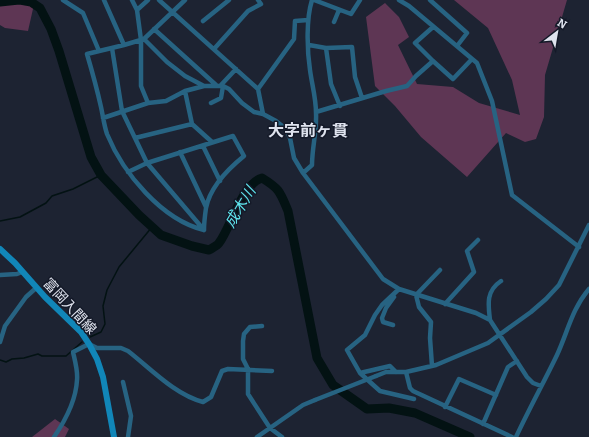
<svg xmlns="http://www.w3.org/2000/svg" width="589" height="437" font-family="Bitter,'Noto Sans JP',serif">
<rect width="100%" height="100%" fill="#1d2332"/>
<path fill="#5e3654" d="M0 0H35L28 31 5 28 0 25Z
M454 0H567L545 75 544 117 536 139 525 142 506 133 467 177 421 137 395 106 375 86 366 17 385 3 399 17 409 37 398 45 417 84 453 87 479 103 520 115 512 80 488 28Z
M55 419 69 429 65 437H32Z"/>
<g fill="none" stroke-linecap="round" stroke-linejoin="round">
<path stroke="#031213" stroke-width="1.5" d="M15 0V1
M0 221 20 217 46 203 52 196 73 189 101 175
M90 337 101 332 105 324 103 306 107 290 119 267 152 227
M0 360 6 362 12 359 24 358 38 354 42 356H66L82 342"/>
<path stroke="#031213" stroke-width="9" d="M20 0 31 2 40 8 51 29 59 51 91 157 101 175 139 215 161 235 192 246 209 250C212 248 217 246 219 243 231 227 242 184 262 178 280 189 280 192 288 211L317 358 333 385 367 409 389 408 415 413 470 437
M0 2 19 0"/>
<path stroke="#276382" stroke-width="4.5" d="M63 0 83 13 99 51
M104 0 124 45
M132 0 137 10 141 40V86L148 103
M159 0 258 89 263 114
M185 0 144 39 124 45 87 54C92 71 97 89 101 107 103 116 104 125 107 134 123 173 162 220 204 230
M314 0 351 14 360 0
M399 0 409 6 477 63 492 101 512 195 579 247
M430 0 467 33 457 46
M137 10 148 0
M203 21 229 0
M334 22 339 10
M433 27 415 43 433 61 453 79 472 59
M154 29 216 85
M144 39 167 62 185 76 204 86
M309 45 326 48 352 47 355 77 362 98
M112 48 122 111 147 163 204 230
M326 48 331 84 340 106
M214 49 248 11 261 4 258 0
M221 85 236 69
M258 89 294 39 295 21 308 20
M185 91 192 124 212 142
M211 103 221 98 223 86
M316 112 386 91 407 86 416 76 433 61
M103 118 148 103 166 101 185 91 204 86H223L229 89 242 103 254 112 263 114 276 121 286 129 290 138 294 158 303 173 383 279 399 289 476 313 490 320 527 377 533 383 541 386
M135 138 192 124
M203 146 220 181
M180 152 206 207
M128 172 147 163 233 136 244 156C228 169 210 187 206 208 205 215 204 223 204 230
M303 173 312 165C312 148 317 130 316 113 316 98 312 85 310 70 307 50 306 19 312 0
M0 275 17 274 22 272
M445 304 474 272 467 251 478 240
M490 320C488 304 486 291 501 281
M393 325 383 322 382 318 386 308 394 297
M262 326 250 327 244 334 243 341V359L248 369V394L270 428 282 437
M0 342 5 326 26 297 36 288
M432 366 430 338 431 322 419 307 416 295 440 270
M396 372 390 366 360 373 347 350 365 335 375 315 382 305 399 289
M406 372 410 388 413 391 512 437
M360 373 380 391 414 399
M376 376 386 372H406L436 365 488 343 531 312 546 299 559 285 589 225
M123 382 131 416 128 437
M445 407 459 379 496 395
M483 424 508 367 517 361
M54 437C65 421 76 400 77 380 78 371 75 361 73 352L89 344 97 348H121L128 351C150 368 175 395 203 402L211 397 222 371 228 369 272 371
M257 437 303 405 315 400
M516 437C529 409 544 382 557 355 568 331 572 309 589 289"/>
<path stroke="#1186b8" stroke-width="6" d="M0 249 15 263 45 297 81 332 89 344 97 359 103 377 114 437"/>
<path stroke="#276382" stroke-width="4.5" d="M315 400 376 376"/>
</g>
<g text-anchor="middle" stroke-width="3" stroke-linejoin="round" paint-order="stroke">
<g font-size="14" fill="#dfe3ee" stroke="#141928">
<text transform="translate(70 306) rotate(47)" y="5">富岡入間線</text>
</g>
<g font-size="15" font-style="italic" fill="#5fe6ee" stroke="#141928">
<text transform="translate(240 207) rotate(-59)" y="5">成木川</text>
</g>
<g font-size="16" font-weight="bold" fill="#dfe3ee" stroke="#141928">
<text x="308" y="136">大字前ヶ貫</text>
</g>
</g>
<g transform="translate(557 32) rotate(31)" stroke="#141928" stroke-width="3" paint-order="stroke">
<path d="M0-3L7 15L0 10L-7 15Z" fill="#dfe3ee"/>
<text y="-6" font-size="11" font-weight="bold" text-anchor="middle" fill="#dfe3ee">N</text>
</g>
</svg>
